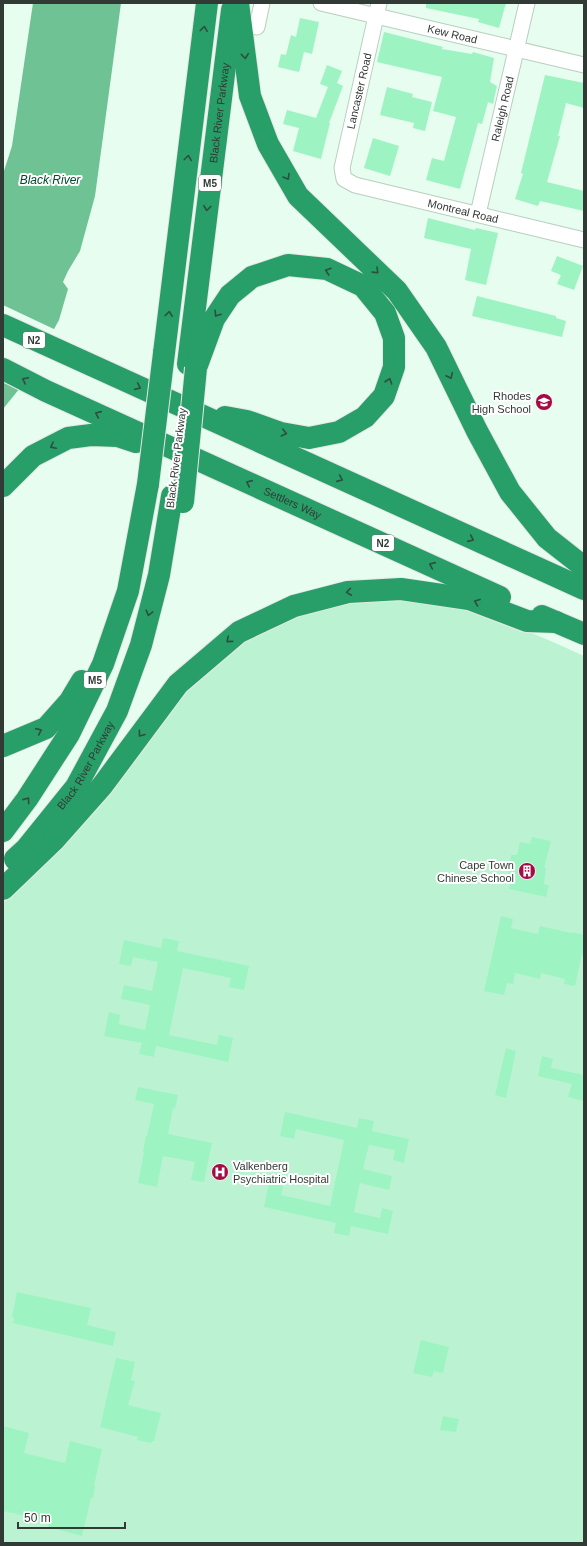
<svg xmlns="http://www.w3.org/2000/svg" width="587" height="1546" font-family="Helvetica,sans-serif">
<rect width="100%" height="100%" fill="#e6fdef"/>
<path fill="#bbf3d2" d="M389 600C412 601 434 602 456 607 500 618 543 637 584 656V1543H3V903L43 866 90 817 176 704 181 700 188 690 214 663 235 646 303 613 356 601Z"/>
<path fill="#6ec294" d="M33 3H121L95 196 80 251 68 271 63 282 68 289 59 320 24 383 3 409V174L12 146Z"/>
<path fill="#e6fdef" d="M3 305 56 330 26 384 3 381Z"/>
<path fill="#9ef3c3" d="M426 3H506L499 28 478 22 479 19 426 8Z
M300 18 319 22 312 54 304 52 299 72 278 67 281 54 286 55 291 35 296 37Z
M384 32 443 47 442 49 472 54 473 52 494 58 490 82 497 86 493 104 488 102 482 124 478 123 460 189 426 180 432 158 444 161 456 117 433 111 442 77 377 62Z
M327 65 342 71 337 83 343 86 329 123H330L321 159 293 151 299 128 283 124 287 110 316 118 328 87 320 84Z
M545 75 584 83V108L566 103 558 136H560L547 182 584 191V211L540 201 538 206 515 199 523 174 521 173Z
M387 87 413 94 412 97 432 102 425 131 413 128 414 123 380 115Z
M373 138 399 146 390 176 364 168Z
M428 218 475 230 476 228 498 233 486 285 465 280 471 249 424 238Z
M557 256 583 266 574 290 557 284 561 275 551 271Z
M477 296 556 316V318L566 321 562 337 472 316Z
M532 837 551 841 544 868H546L544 884 549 886 546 897 509 889 512 875 508 874 511 855H517L520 842 530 844Z
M501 916 513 919 511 928 538 934 540 926 571 933V932L584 935V954H582L575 986 564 984 565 979 541 973 540 979 515 973 513 984 507 983 504 995 484 991Z
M163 938 179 941 177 951 249 966 244 990 229 987 231 978 183 968 169 1035 217 1045 219 1035 233 1038 228 1062 156 1046 154 1057 139 1054 142 1043 104 1036 109 1012 120 1015 119 1024 145 1030 150 1005 121 999 124 985 152 991 158 962 133 957 131 966 119 964 124 940 161 948Z
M506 1048 516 1051 506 1098 495 1095Z
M542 1056 553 1059 551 1068 584 1075V1101L568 1097 572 1084 538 1076Z
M138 1087 178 1095 175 1109 173 1108 168 1134 212 1143 204 1182 191 1180 195 1162 163 1156 157 1187 138 1183 144 1152 143 1151 146 1136H147L154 1104 135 1100Z
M285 1112 357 1128 359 1118 374 1121 372 1131 409 1139 404 1163 393 1160 395 1150 369 1145 363 1169 392 1176 389 1190 360 1183 354 1212 380 1218 382 1208 393 1211 388 1234 351 1226 349 1236 334 1233 336 1223 264 1207 269 1183 283 1186 281 1195 330 1206 344 1140 296 1129 294 1139 280 1136Z
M17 1292 91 1308 87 1325 116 1332 113 1346 13 1323 14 1318 12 1317Z
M421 1340 449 1347 443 1373 434 1371 432 1377 413 1373Z
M116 1358 135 1362 131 1380 135 1381 128 1405 161 1413 154 1441H152L151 1443 137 1440 138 1437 100 1427Z
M443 1416 459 1419 456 1432 440 1430Z
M3 1426 29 1433 24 1453 65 1463 70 1441 102 1449 94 1486H95L93 1498H91L82 1536 48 1527 49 1521 3 1511Z"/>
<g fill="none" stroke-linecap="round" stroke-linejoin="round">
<g stroke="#b8cec0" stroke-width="17">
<g id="minor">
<path id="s1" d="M321 3 584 65"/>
<path id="s2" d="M379 3 342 168 344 179 355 185 584 240"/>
<path d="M257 27 262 3"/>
<path id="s3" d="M478 214 527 3"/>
</g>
</g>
<g stroke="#e6e7e7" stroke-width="24">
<g id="motorway">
<path d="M238 3 250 96 268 144 298 196 397 291 436 347 477 431 510 492 547 538 584 567"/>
<path d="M3 325 584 589"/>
<path d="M164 353 207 3"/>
<path id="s4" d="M188 364 232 10"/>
<path d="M196 368 214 319 230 295 252 277 288 265 327 269 363 286 385 313 394 338V367L384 396 365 417 339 432 309 438 281 433 247 421 225 417"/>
<path id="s5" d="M3 369 46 391 500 597"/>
<path d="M3 486 33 456 68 438 91 435 118 436 136 442"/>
<path d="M542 616 584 634"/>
<path d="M3 746 46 728 70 701 82 681"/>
<path d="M3 831 27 799 69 734 103 664 128 591 148 484"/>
<path id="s6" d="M15 859 26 849 76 787 117 711 141 645 159 575 172 496"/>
<path d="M3 889 55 839 102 786 178 684 239 632 294 606 348 592 401 589 469 599 527 621 556 622"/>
</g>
</g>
<use href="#minor" stroke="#fff" stroke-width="15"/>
<use href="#motorway" stroke="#289e68" stroke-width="22"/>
<g stroke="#e6e7e7" stroke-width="24" stroke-linecap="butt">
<path id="motorway-bridge" d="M148 484 164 353
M183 502 196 368"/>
</g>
<use href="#motorway-bridge" stroke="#289e68" stroke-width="22"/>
</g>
<defs><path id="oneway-chevron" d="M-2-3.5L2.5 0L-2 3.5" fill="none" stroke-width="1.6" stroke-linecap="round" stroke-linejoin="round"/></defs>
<g stroke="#2f4e3f">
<use href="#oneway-chevron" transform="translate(204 29) rotate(-83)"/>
<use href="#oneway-chevron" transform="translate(245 56) rotate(84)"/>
<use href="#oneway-chevron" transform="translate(188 158) rotate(-83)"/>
<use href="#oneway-chevron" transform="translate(287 177) rotate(59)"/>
<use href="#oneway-chevron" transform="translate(207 208) rotate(97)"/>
<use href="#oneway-chevron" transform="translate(328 271) rotate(-162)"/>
<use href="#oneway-chevron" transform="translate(376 271) rotate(44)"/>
<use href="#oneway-chevron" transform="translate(169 314) rotate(-83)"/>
<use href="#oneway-chevron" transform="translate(217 314) rotate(123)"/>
<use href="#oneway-chevron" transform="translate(450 376) rotate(64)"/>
<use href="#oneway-chevron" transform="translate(25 380) rotate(-153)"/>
<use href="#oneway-chevron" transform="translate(389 381) rotate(-71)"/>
<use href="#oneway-chevron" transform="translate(138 387) rotate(24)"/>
<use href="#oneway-chevron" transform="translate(98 414) rotate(-156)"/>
<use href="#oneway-chevron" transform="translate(284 433) rotate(13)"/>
<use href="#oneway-chevron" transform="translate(53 446) rotate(153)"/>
<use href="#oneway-chevron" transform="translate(340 479) rotate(24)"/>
<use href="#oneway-chevron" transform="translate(249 483) rotate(-156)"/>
<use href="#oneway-chevron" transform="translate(471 539) rotate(24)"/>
<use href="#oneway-chevron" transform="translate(432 565) rotate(-156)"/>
<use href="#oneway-chevron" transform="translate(349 592) rotate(172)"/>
<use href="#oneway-chevron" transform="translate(477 602) rotate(-159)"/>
<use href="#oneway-chevron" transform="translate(149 613) rotate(105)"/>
<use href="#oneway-chevron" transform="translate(229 640) rotate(139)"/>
<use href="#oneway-chevron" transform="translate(39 731) rotate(-24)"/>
<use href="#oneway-chevron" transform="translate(141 734) rotate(127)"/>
<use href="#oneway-chevron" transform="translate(27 800) rotate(-55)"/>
</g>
<defs>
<g id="school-disc" transform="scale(0.9)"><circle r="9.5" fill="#a40c45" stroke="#fff"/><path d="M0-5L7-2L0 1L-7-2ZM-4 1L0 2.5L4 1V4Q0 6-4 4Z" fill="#fff"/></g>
<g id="building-disc" transform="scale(0.9)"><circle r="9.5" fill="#a40c45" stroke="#fff"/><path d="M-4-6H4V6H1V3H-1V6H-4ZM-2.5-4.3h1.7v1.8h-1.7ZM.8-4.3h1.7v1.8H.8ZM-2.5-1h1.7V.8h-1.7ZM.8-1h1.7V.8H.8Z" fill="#fff"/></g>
<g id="hospital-disc" transform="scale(0.9)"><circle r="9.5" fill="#a40c45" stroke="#fff"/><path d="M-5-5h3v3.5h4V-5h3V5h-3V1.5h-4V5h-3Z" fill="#fff"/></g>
</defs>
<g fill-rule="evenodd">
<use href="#school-disc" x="544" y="402"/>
<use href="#building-disc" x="527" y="871"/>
<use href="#hospital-disc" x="220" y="1172"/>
</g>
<g text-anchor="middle" stroke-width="4" stroke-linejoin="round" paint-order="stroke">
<g fill="#fff" stroke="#6f7572" stroke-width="1">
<rect x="199" y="175" width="22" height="16" rx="3"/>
<rect x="23" y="332" width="22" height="16" rx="3"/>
<rect x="372" y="535" width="22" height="16" rx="3"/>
<rect x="84" y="672" width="22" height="16" rx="3"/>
</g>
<g font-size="10" font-weight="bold" fill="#313a35">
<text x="210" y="187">M5</text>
<text x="34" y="344">N2</text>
<text x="383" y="547">N2</text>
<text x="95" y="684">M5</text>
</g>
<g font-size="11" fill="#313a35" stroke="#fff">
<text dy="4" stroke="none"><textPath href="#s1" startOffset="135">Kew Road</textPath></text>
<text transform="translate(359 91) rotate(-77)" y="4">Lancaster Road</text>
<text dy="4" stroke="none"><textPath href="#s3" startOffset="108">Raleigh Road</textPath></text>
<text dy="4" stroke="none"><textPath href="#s4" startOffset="253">Black River Parkway</textPath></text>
<text dy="4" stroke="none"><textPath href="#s2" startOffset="304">Montreal Road</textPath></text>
<text transform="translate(176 458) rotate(-83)" y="4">Black River Parkway</text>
<text dy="4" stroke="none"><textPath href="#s5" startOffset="319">Settlers Way</textPath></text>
<text dy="4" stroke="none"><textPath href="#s6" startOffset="118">Black River Parkway</textPath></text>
</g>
<g font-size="11" fill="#313a35" stroke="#fff" text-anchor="end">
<text x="531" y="400">Rhodes<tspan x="531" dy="13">High School</tspan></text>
<text x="514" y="869">Cape Town<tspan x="514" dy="13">Chinese School</tspan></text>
<text x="233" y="1170" text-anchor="start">Valkenberg<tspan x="233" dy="13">Psychiatric Hospital</tspan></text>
</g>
<g font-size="12" font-style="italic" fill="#03492c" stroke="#fff">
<text x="50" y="184">Black River</text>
</g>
</g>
<rect width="587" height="1546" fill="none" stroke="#313a35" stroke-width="8"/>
<path d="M18 1522v6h107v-6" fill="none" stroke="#313a35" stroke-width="2"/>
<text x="24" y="1522" font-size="12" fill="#313a35" stroke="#ffffff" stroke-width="3" paint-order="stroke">50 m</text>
</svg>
